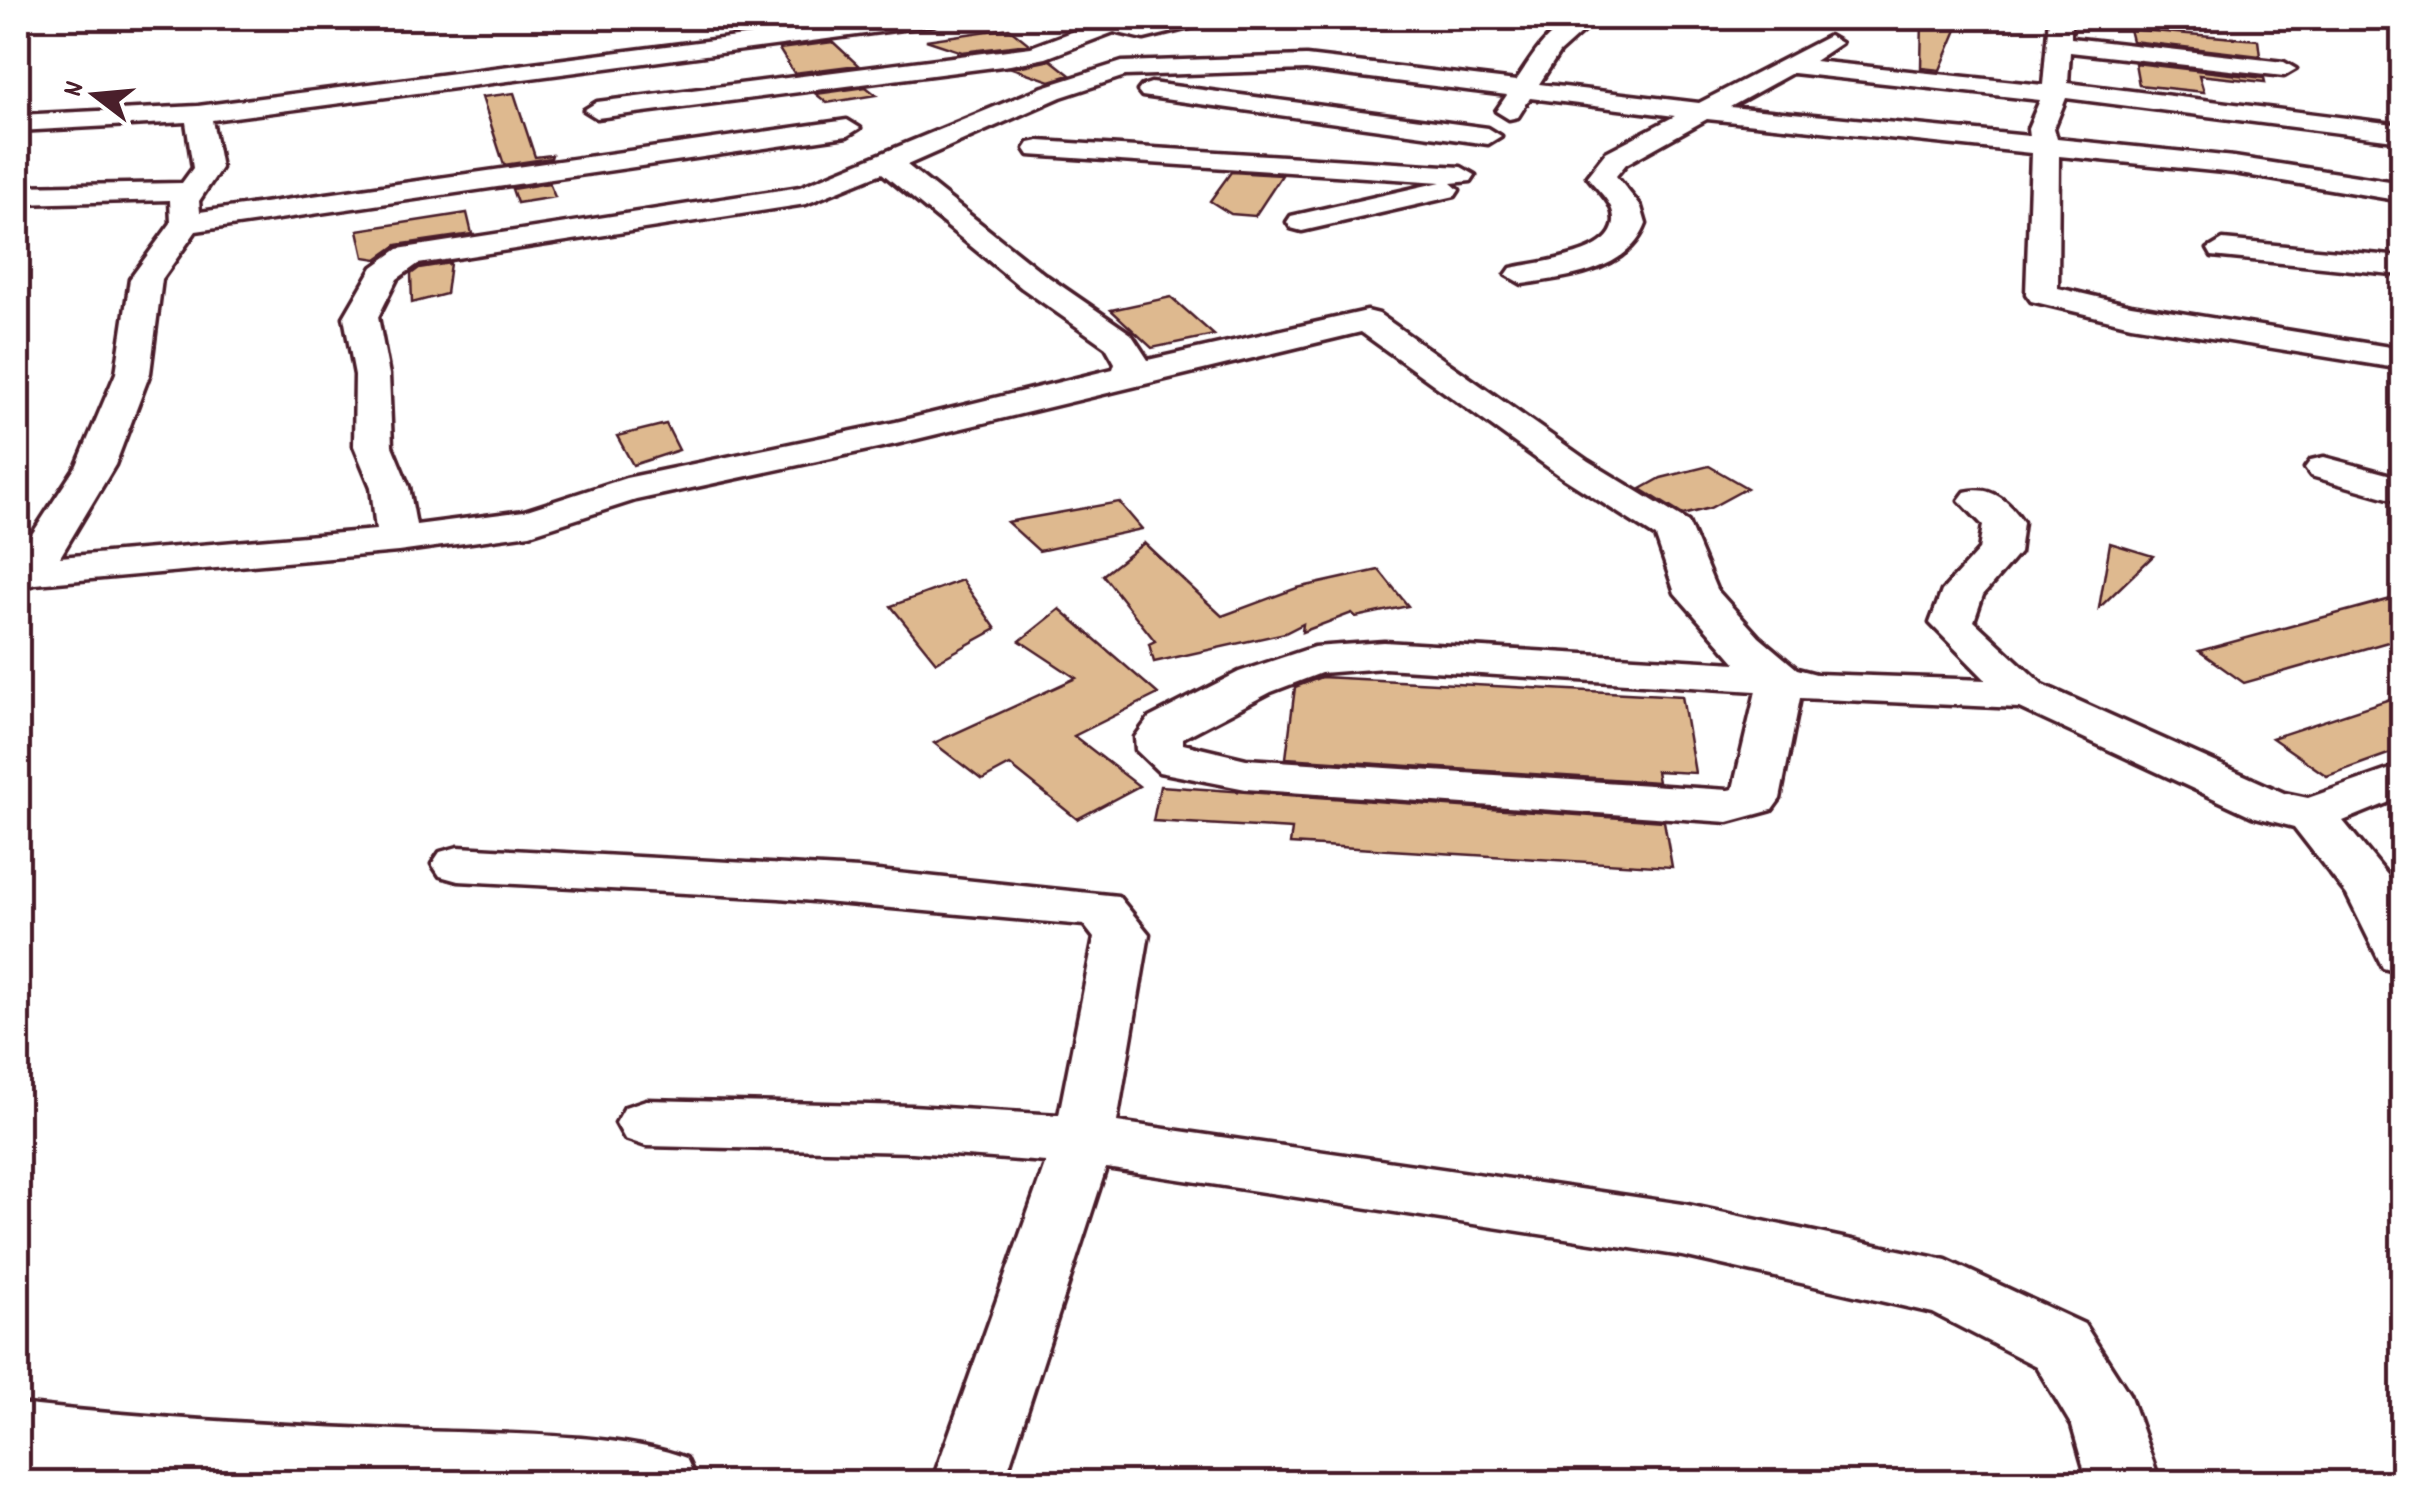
<svg xmlns="http://www.w3.org/2000/svg" width="2420" height="1500" font-family="Dekko,sans-serif">
<rect width="100%" height="100%" fill="#fff"/>
<filter id="ink" filterUnits="userSpaceOnUse"><feTurbulence type="fractalNoise" baseFrequency=".01" numOctaves="2"/><feDisplacementMap in="SourceGraphic" scale="20" xChannelSelector="R" yChannelSelector="G"/><feConvolveMatrix kernelMatrix="1 2 1 2 8 2 1 2 1" color-interpolation-filters="sRGB"/></filter>
<g filter="url(#ink)">
<path fill="#deb98f" stroke="#4a1f2b" stroke-width="2.5" d="M1922 18H1962L1940 70 1921 68Z
M1009 28 1029 44 962 52 926 40Z
M2129 29 2258 40 2260 56 2132 41Z
M833 42 858 65 794 73 779 49Z
M1051 60 1070 75 1050 81 1012 68Z
M2135 63 2264 78 2265 82 2199 75 2204 92 2139 85Z
M866 87 876 95 827 103 816 94Z
M514 93 535 157 552 155 551 158 504 165 482 97Z
M1231 172 1282 175 1255 216 1231 214 1210 201Z
M549 183 555 197 517 203 512 189Z
M467 213 472 234 397 245 377 259 364 257 358 230Z
M450 263 446 294 412 303 411 274 419 268Z
M1171 297 1214 335 1152 348 1111 310Z
M666 424 679 450 633 465 617 436Z
M1709 466 1747 488 1710 508 1683 515 1641 489 1661 478Z
M1119 502 1142 529 1039 551 1007 522Z
M1144 543 1222 616 1297 588 1379 570 1408 606 1356 617 1352 613 1302 632 1303 624 1285 633 1154 662 1149 644 1155 641 1103 575Z
M2110 543 2153 556 2099 608Z
M962 580 996 629 936 662 891 606Z
M2402 596V638L2244 683 2199 651Z
M1060 609 1158 694 1074 736 1139 786 1077 819 1010 765 982 780 934 743 1076 678 1020 641Z
M1321 677 1682 696 1695 773 1656 771 1658 782 1286 758 1295 687Z
M2402 695V749L2327 776 2272 738Z
M1160 786 1664 821 1672 867 1290 844 1292 829 1153 821Z"/>
<g fill="none" stroke-linecap="round" stroke-linejoin="round">
<g stroke="#4a1f2b" stroke-width="7">
<path id="minor" d="M884 18H944L933 25 212 120 221 168 199 201 200 212 847 120 860 128 847 136 196 231 162 279 150 373 115 465 60 557 376 530 371 487 354 446 355 375 344 317 373 267 398 249 800 187 1043 87 1122 62 1306 56 1516 81C1539 47 1554 18 1598 18L1559 53 1539 84 1699 103 1829 36 1841 43 1814 61 2043 85 2049 18H2071V38L2284 62 2296 69 2284 76 2070 52 2068 83 2402 125V141L2066 98 2054 128 2057 139 2234 157 2402 183V201L2234 173 2059 156 2058 288 2131 305 2402 349V369L2131 325 2031 301 2026 294 2031 153 1707 119 1626 164 1616 176 1641 207 1646 224C1628 272 1566 277 1522 284L1506 275 1511 268C1540 261 1632 255 1611 207 1606 196 1594 186 1587 176L1606 152 1675 116 1530 98 1518 117 1509 119 1496 111 1507 95 1306 70 1125 76 1061 97 907 165 1044 274 1131 334 1148 360 1367 311 1379 314 1588 461 1688 522 1716 589 1759 637 1797 669 1816 674 1986 680 1930 623 1942 591 1979 550 1983 525 1959 500 1965 492C1991 485 2009 501 2023 522L2019 553 1983 595 1974 621 2043 685 2284 793 2308 798 2402 765V797L2343 821 2388 876 2402 901V973L2383 968 2347 895 2294 827 2252 816 2019 708 1800 698 1780 799 1772 810 1728 822 1246 789 1159 772 1136 750 1135 737 1149 718 1239 672 1314 647 1384 642 1736 663 1675 593 1656 537 1562 477 1361 332 896 444 636 500 530 534 398 552 35 584 18 590V556L77 465 116 373 130 279 171 223 170 200 18 204V186L182 183 193 168 186 122 18 131V115L198 106ZM1792 73H1793L2040 100 2028 128 2029 136 1730 107ZM882 173 1022 288 1106 347 1115 363 1113 369 896 422 626 478 524 511 416 525 409 487 392 446 389 375 378 317 397 279 418 264 806 204ZM1384 668 1756 691 1733 789 1728 790 1246 759 1183 744V738L1271 692 1321 673Z
M1069 18C1094 16 1116 23 1141 24 1161 26 1188 16 1213 18L1210 23 1144 39 1114 32 1046 58 1010 65 597 118 584 110 597 102 1031 47 1087 26Z
M1151 83 1488 128 1501 136 1488 144 1142 96 1138 91 1142 86Z
M1039 141 1461 167 1475 175 1471 181 1451 183 1459 190 1455 196 1302 231 1291 228 1287 222 1291 216 1441 182 1029 155 1025 149 1029 143Z
M2223 240 2402 257V275L2212 256 2208 249Z
M2324 457 2402 478V502L2311 476 2305 468 2311 460Z
M458 847 859 869 1118 896 1149 934 1117 1122 1683 1204 1946 1260 2084 1324 2129 1394 2160 1482H2088L2072 1426 2036 1366 1933 1313 1683 1256 1106 1168 1004 1482H932L1046 1162 912 1152 646 1146 625 1139 616 1123 625 1107 646 1100 912 1106 1059 1115 1094 938 1084 925 779 898 458 881 440 876 432 864 440 852Z
M18 1404C153 1419 286 1426 422 1431 495 1434 621 1433 686 1458L697 1482H142L18 1468Z"/>
</g>
<use href="#minor" fill="#fff" fill-rule="evenodd"/>
</g>
</g>
<rect width="2420" height="1500" fill="none" stroke="#fff" stroke-width="60"/>
<rect x="30" y="30" width="2360" height="1440" fill="none" stroke="#4a1f2b" stroke-width="4" filter="url(#ink)"/>
<g transform="translate(95 95) rotate(286)" stroke="#ffffff" stroke-width="8" paint-order="stroke">
<path d="M0-8L18 38L0 25L-18 38Z" fill="#4a1f2b"/>
<text y="-15" font-size="28" font-weight="bold" text-anchor="middle" fill="#4a1f2b">N</text>
</g>
</svg>
